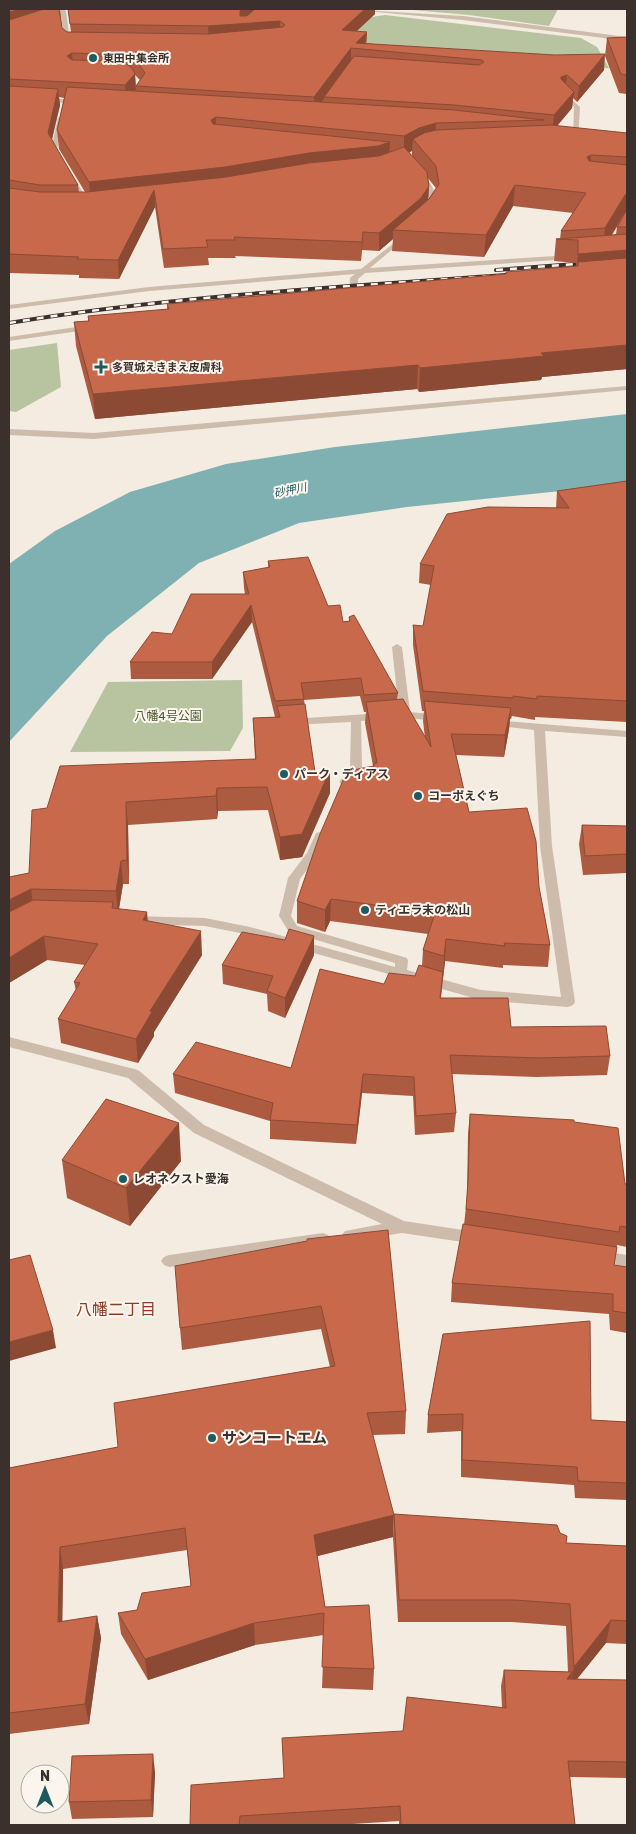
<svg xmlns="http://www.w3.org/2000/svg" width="636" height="1834" font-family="Rubik,'Noto Sans JP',sans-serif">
<rect width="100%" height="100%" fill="#f4ebe1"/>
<path fill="#b8c4a0" d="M401 9H558L549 26 469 15Z
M385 15 581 38 597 47 609 68 585 70 418 54 339 37 358 19Z
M57 343 61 387 16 412 9 411V350Z
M242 680 243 728 230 751 70 752 108 682Z"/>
<path fill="#7fb0b2" d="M627 414V484L407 507 299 523 199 563 107 636 9 742V564L55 531 130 492 226 464 335 447Z"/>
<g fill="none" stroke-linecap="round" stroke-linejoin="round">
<path fill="#cdbbac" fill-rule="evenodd" d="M63 9 66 11 70 41 75 42V44L65 43 60 11Z
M343 9 463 16 627 37V41L463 20Z
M564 92 580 107 578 139 573 138 574 107 561 94Z
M9 96 81 100 84 102 81 104 9 100Z
M61 116 64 118 57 149 91 206 90 207 85 206 51 149 58 118Z
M415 171H419C431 182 441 195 432 211L427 210C433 194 424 184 414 172Z
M404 235 408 237 406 238 370 268 571 255 575 257 571 259 365 273 358 279 357 298 353 300 349 298 350 278 355 274 149 291 9 309V305L149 287 361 269Z
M90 325 94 327 93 329 9 341V337Z
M627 386V390L94 439 9 435V429L94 433Z
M397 644 402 647 410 712 440 715 445 718 440 721 405 718 361 721 362 768 349 784H341L339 782 350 768 351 722 291 725 286 722 291 719 399 712 392 647Z
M493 720 627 731V737L545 731 552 846 575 1002 573 1005 568 1007 481 1000 250 935 205 926 132 924 126 920 132 916 205 918 250 927 395 967V963L289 932 279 916 288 878 307 853 316 833 320 832 326 836 319 854 300 879 291 916 297 926 407 958 408 961 407 970 481 990 561 997 540 846 534 730 489 725 488 723 489 721Z
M9 1037 138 1070 204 1125 404 1221 476 1232 481 1234 484 1238 481 1242 476 1244 402 1233 350 1241 345 1239 342 1235 345 1231 382 1224 194 1133 128 1078 9 1047Z
M323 1233 328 1235 331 1239 328 1243 323 1245 169 1267 164 1265 161 1261 164 1257 169 1255Z
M600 1251 627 1255V1267L595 1261 592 1257 595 1253Z"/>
<g stroke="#3b302b" stroke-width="4">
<path id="rail" d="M496 270 589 263
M9 323C173 296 339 287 505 275"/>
</g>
<use href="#rail" stroke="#fbf5ee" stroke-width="2.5" stroke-dasharray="7" stroke-linecap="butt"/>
</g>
<path fill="#ac5a40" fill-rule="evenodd" d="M9 9H60L62 28 67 32H71L68 9H380H375V14L356 31 367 32 366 43 604 70 577 102 573 98 572 108 557 126 627 133V369L542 377 541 380 419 392 417 389 95 419 76 346 74 322 88 321V316L167 309V304L506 274 576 266V263L554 261 556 239H560L561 231 573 213 513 206 484 257 392 251 393 239 379 251 362 250 361 261 235 256 236 258H208L209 265 164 268 155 207 119 279 79 278V275L9 273ZM135 75 140 80 136 86V91H135L136 90ZM59 97 64 98 57 130 59 149 85 192H79L78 185 52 140 60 105ZM412 151V156L409 152ZM428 178 435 187 436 188 428 200 429 186ZM624 215 617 227 616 234 612 235Z
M627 37V94L619 93 605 56 607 38Z
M627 481V722L535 717V720L512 716 511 719H510L509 729 504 757 456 755 469 812 539 887 550 945 548 967 503 965V968L445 961 441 998 511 1027 610 1056 607 1075 537 1077 452 1074 456 1113 454 1132 415 1135 413 1096 362 1093 356 1144 270 1139V1121L175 1093 173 1074 291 1068 384 984 415 976 422 966 423 950 428 934 330 921 325 932 297 923V901L373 766 365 723 366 712H364L360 696 304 700 315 772 330 770V793L302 857 280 860 268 810 218 811 217 819 128 825 129 884H123L119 909 148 921 202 955 154 1032V1036L138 1063 61 1043 58 1019 76 991 74 982 85 965 47 960 9 983V877L29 873 47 808 255 759 253 718 275 717 252 622 212 679H131L130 662 172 634 245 594 244 588 243 572 268 568V561L328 606 343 622 349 621V617L398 693 397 700 425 738 423 721 424 711H422L413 645V625L423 626 431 585 419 583 420 564 556 508 557 491Z
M582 825 627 826V873L583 875 579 844Z
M314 955 285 1018 268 1011 267 994 223 984 222 965Z
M470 1114 574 1122 625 1184H627V1247L617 1245 614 1265 627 1267V1333L610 1330 609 1314 451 1302 452 1283 464 1225 467 1197 468 1133Z
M62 1160 181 1161 130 1226 67 1198Z
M307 1241 406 1411 405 1434 373 1435 393 1537 317 1556 325 1607 374 1669 373 1690 322 1688 324 1635 255 1645 148 1680 121 1634 118 1613 137 1610 191 1586 187 1550 63 1569 62 1622 97 1616 101 1638 89 1724 9 1734V1468L118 1447 330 1367 321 1329 182 1350 180 1328Z
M443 1334 591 1420 627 1422V1500L575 1498 574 1485 461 1477V1431L427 1433 428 1415Z
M394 1514 560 1533 566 1543 627 1546V1644L606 1643 577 1679 627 1680V1778L570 1777 575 1825H399V1821L337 1825H190L283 1778 403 1731 502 1708 501 1686 504 1670 568 1672 566 1626 512 1622H398L393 1537Z
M155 1772 153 1817 72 1819 69 1802Z"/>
<path fill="#8c4a34" d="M21 9H60L51 15 9 27V12Z
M243 9H262L280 21V36L209 41 208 26 240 11Z
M365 9H375V14L342 45V30Z
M367 32 366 47 356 43Z
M351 48V63L324 97V99L314 113V97Z
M72 53 73 68 67 56Z
M605 54 604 70 577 102 579 86Z
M135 74 136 90 126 101 125 85Z
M567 75 565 91 560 92 561 77Z
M58 89 60 105 49 150 48 133Z
M574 92 572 108 552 132 554 115Z
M216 117V136L211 120Z
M436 123 435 142 413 139 412 151 404 155V136L419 128Z
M390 142 389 161 154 190 155 207 119 279 118 260 91 202 89 182Z
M591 155 589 175 587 157Z
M515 185 513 206 484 257 486 235Z
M429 186 428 204 393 230V239L379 251V233Z
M627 193V213L622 216 603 250 605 228 625 195Z
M363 232 362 250 361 261 362 242Z
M627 250V269L578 262 577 276H576L578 254Z
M627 345V369L542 377 541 380 419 392 420 368 541 353Z
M418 365 417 389 95 419 93 394Z
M251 605 252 622 212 679V662Z
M511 708 509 729 504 757 505 735Z
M330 770V793L302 857 280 860V837Z
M217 788 218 811 217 819 216 796Z
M126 802 128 825 129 884 127 860Z
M121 861 123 884 118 914 116 891Z
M31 889 34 912 9 925V900Z
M331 899 330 921 325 932V910Z
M147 912 149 936 143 920Z
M201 931 202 955 154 1032V1036L138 1063 136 1039 150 1011Z
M44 936 47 960 9 983V958Z
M314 936V955L285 1018V998Z
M446 939 445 961 443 978 444 956Z
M363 1074 362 1093 356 1144 357 1125Z
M179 1123 181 1161 130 1226 126 1188Z
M53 1330 56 1348 9 1361V1342Z
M394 1515 393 1537 314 1557V1535Z
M60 1547 63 1569 62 1644 58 1622Z
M97 1616 101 1638 89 1724 85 1704Z
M611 1620 606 1643 569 1689 574 1667Z
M254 1623 255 1645 148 1680 145 1659Z
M572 1672 569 1689 567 1679Z
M153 1754 155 1772 153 1817 151 1800Z"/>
<path fill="#c8694b" stroke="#8c4a34" d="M9 9H21L9 12Z
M44 9H59L62 28 67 32 208 34 283 27 285 25 280 21 208 26 70 24 68 9H243L240 11V16H247L255 9H365L342 30 367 32 356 43 555 55 605 54 579 86 567 75 561 77V79L574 92 554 115 454 105 324 97 354 56 479 65 484 62 482 60 351 48 314 97 136 86 145 73 138 63 127 55 72 53 67 56 72 60 122 61 132 68 135 74 125 85 9 79V20Z
M627 37V75L621 74 607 38Z
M9 86 58 89 48 133 78 185H40L9 180Z
M67 87 454 110 544 120 436 123 419 128 404 136 216 117 211 120 213 124 390 142 378 146 309 153 225 167 89 182 57 130Z
M551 125 627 133V157L591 155 587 157 589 161 627 165V193L625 195 605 228 561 231 586 193 515 185 486 235 393 230 429 199 439 184 436 166 413 139 424 133 436 130Z
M404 147 427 172 429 186 421 198 379 233 363 232 362 242 234 237 235 240H206L208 247 163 249 154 190 118 260 77 259 79 257 9 254V188L40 192H87L226 177 309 163 379 156Z
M627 209V227H617Z
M627 234V250L578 254V240L556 239Z
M627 258V345L541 353 544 356 420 368 418 365 93 394 74 322 89 321 88 316 169 309 167 304 506 274V272L578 266V262Z
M627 481V701L537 696V699L513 696V698L423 691 413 625 423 626 434 566 420 564 447 514 488 507 569 508 557 491Z
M308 557 328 606 340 605 343 622 350 621 349 617 354 615 398 693 364 695 361 678 301 683 304 699 275 701 251 605 212 662H130L152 632 172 634 191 594H249L243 572 270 567 268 561Z
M403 699 431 747 424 701 511 708 505 735 451 734 469 812 527 808 536 841 539 887 550 945 504 943 505 946 446 939 444 956 423 950 435 913 331 899 325 910 297 901 320 834 347 771 374 766V763H377L366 702Z
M305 704 315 772 330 770 302 834 280 837 267 787 217 788 216 796 126 802 127 860 121 861 116 891 31 889 9 900V877L29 873 32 810 47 808 60 766 256 759 253 718 280 717 277 706Z
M582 825 627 826V854L585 856Z
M33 900 113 902 112 908 147 912 143 920 201 931 150 1011 152 1012 136 1039 58 1019 80 983 74 982 98 944 44 936 9 958V912Z
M289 929 314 936 285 998 267 991 273 976 222 965 242 932 285 940Z
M419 965 443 972 440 998H508L511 1027 606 1026 610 1056 539 1058 450 1055 456 1113 416 1116 414 1077 363 1074 357 1125 270 1120 273 1103 173 1074 196 1042 291 1068 320 969 384 984 389 973 415 976Z
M106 1099 179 1123 126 1188 62 1160Z
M470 1114 574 1120V1122L618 1128 625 1184H627V1227L620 1226 619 1232 466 1209 468 1181Z
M463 1224 617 1247 614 1265 627 1267V1313L613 1311V1294L452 1283Z
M388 1230 406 1411 367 1413 394 1515 314 1535 325 1607 369 1605 374 1669 322 1667 324 1613 254 1623 145 1659 118 1613 137 1610 142 1593 191 1586 185 1528 60 1547 58 1622 97 1616 85 1704 9 1713V1468L118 1447 114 1403 335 1366 321 1306 180 1328 175 1266 307 1241V1239Z
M30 1255 53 1330 9 1342V1260Z
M590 1321 591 1420 627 1422V1483L578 1481 577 1467 462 1460 463 1414 428 1415 443 1334Z
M394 1514 557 1525 560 1533 567 1536 566 1543 627 1546V1621L611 1620 574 1667 570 1604 515 1600H399Z
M504 1670 572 1672 567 1679 627 1680V1762L568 1761 575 1825H401L400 1806 240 1816 239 1825H190L191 1785 284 1778 282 1738 403 1731 407 1697 506 1708Z
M153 1754 151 1800 69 1802 72 1756Z"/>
<g fill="#1f5a5e" stroke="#fbf5ee" stroke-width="2">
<circle cx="93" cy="58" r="5"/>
<path d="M98.5 359.5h5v5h5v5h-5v5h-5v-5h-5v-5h5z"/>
<circle cx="284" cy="774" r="5"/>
<circle cx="418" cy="796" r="5"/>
<circle cx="365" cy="910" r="5"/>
<circle cx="123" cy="1179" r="5"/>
<circle cx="212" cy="1438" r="5"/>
</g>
<g text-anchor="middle" stroke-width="4" stroke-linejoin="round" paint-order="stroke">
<g font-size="11" font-weight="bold" fill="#3b302b" stroke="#fbf5ee" text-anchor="start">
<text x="103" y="62">東田中集会所</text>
<text x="112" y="371">多賀城えきまえ皮膚科</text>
</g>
<g font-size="11" font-style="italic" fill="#1f5a5e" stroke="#fbf5ee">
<text transform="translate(290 490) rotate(-12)" y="4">砂押川</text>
</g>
<g font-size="12" fill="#4a5a2e" stroke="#fbf5ee">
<text x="168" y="720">八幡4号公園</text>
</g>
<g font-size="12" font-weight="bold" fill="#3b302b" stroke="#fbf5ee" text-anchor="start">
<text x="294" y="778">パーク・ディアス</text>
<text x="428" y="800">コーポえぐち</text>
<text x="375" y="914">ティエラ末の松山</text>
<text x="133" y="1183">レオネクスト愛海</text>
</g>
<g font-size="15" font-weight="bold" fill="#3b302b" stroke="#fbf5ee" text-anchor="start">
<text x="222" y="1443">サンコートエム</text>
</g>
<g font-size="16" fill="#8c3b22" stroke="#fbf5ee">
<text x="116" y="1315">八幡二丁目</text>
</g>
</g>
<rect width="636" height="1834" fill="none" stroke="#3b302b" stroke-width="20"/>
<g transform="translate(45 1789)"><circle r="24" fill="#fbf5ee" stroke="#aea6a0"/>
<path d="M0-4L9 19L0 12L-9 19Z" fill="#1f5a5e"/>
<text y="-8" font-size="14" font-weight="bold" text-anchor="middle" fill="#3b302b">N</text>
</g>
</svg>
